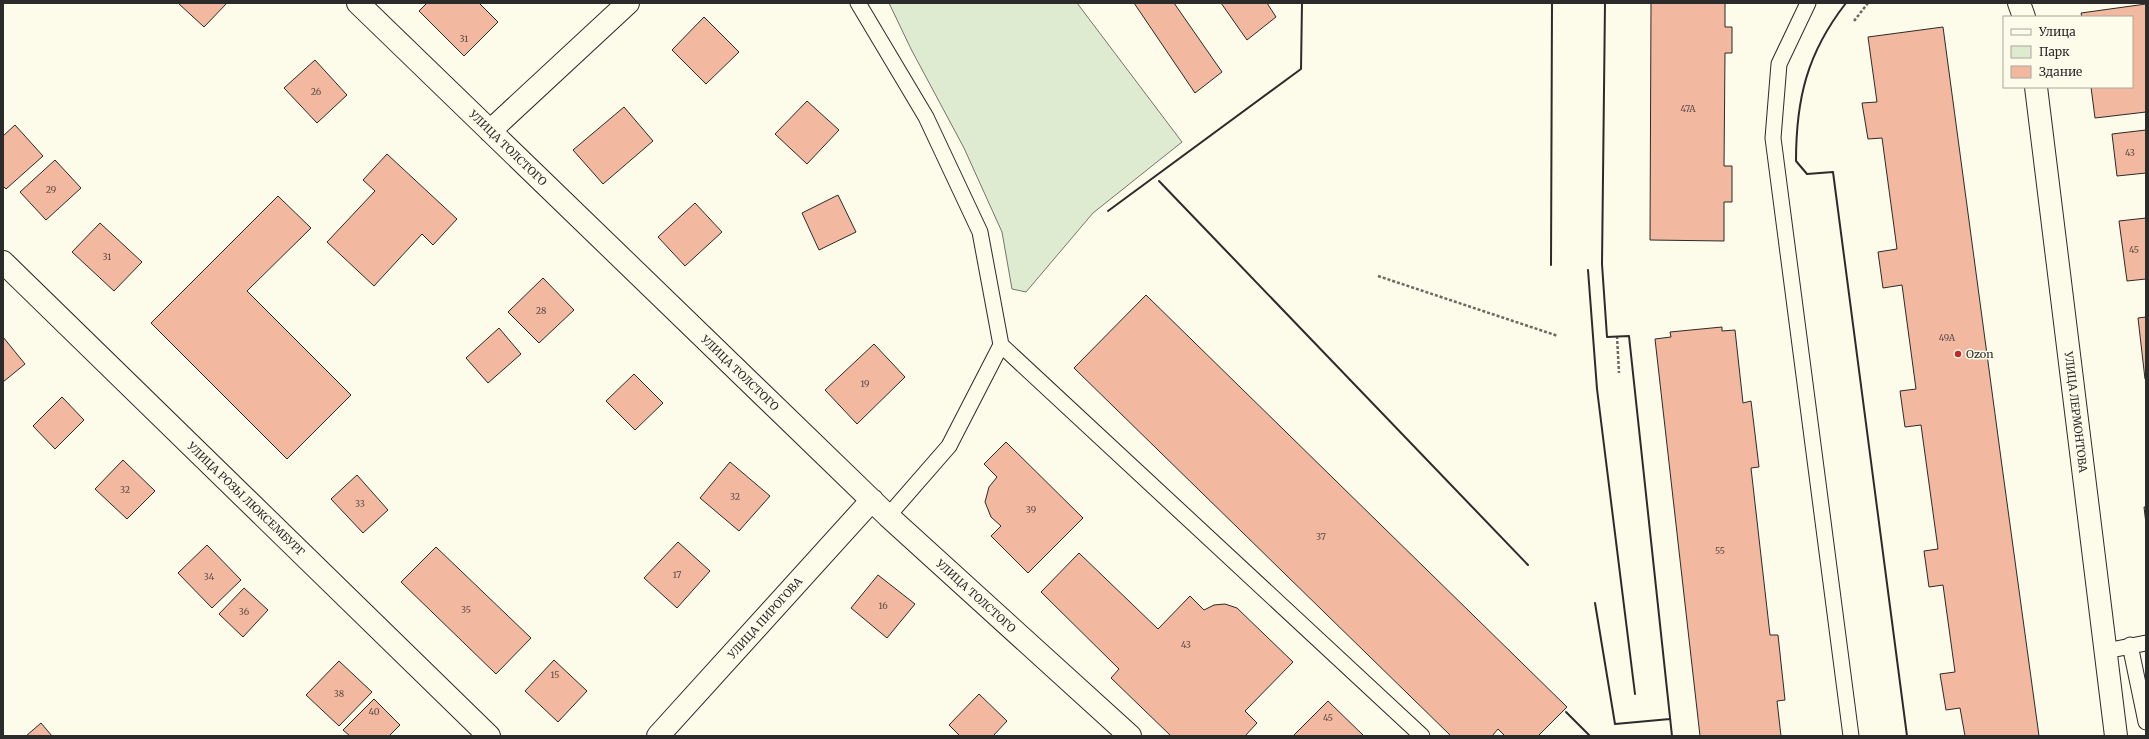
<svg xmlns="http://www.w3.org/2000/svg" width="2149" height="739" font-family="Merriweather,serif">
<rect width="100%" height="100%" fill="#fdfbea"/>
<path fill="#deebd1" stroke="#74746e" d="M889 3H1077L1182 142 1093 213 1026 292 1012 289 1002 232 964 148 911 49Z"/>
<path fill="#f2b8a0" stroke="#2b2b2b" d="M178 3H227L204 27Z
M427 3H479L498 22 464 56 419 11Z
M1134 3H1174L1222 72 1195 93Z
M1221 3H1267L1276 17 1247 40Z
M1651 3H1725V27H1732V53H1725L1724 166H1732V202H1724V241L1650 240Z
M2146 4V112L2095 118 2091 87H2132V17H2082L2081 13Z
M704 17 739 52 706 84 672 50Z
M1943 27 2002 466 2039 736H1965L1960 708 1946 710 1940 674 1955 672 1943 585 1929 587 1924 551 1938 549 1921 425 1905 427 1900 391 1916 389 1902 285 1883 288 1878 252 1897 249 1882 138 1868 139 1862 103 1877 102 1868 37Z
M315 60 347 95 317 123 284 88Z
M807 101 839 130 807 164 775 134Z
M624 107 653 141 603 184 573 150Z
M15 125 43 156 6 189 3 186V136Z
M2146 130V173L2117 176 2112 134Z
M387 154 457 219 433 245 422 234 374 286 327 242 375 191 363 180Z
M55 160 81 188 46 220 20 192Z
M838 195 856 232 819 250 802 213Z
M278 196 311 228 247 291 351 395 287 459 151 323Z
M695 203 722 232 685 266 658 237Z
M2146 218V279L2127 281 2119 221Z
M100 223 142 262 114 291 72 252Z
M543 278 574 310 539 343 508 312Z
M1146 295 1567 707 1538 736H1505L1498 729 1492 736H1451L1074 368Z
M2146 317V378L2145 379 2138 318Z
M1722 327V331L1735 330 1743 403 1751 401 1759 467 1751 468 1770 635H1778L1785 700 1777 701 1781 736H1700L1655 339 1671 337 1670 332Z
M499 328 521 354 488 383 466 358Z
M3 337 25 364 3 382Z
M874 344 905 377 857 424 825 390Z
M634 374 663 403 635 430 606 401Z
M62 397 84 420 55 449 33 426Z
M1006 442 1083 518 1028 573 991 536 1001 526 991 517 985 502 989 487 997 477 984 464Z
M123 460 155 491 127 519 95 489Z
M730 462 770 496 739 531 700 498Z
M357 475 388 510 363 533 331 499Z
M2144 507H2146V524Z
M678 542 710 571 677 608 644 578Z
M207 545 241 580 212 608 178 573Z
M436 547 531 638 496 674 401 582Z
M1079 553 1158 629 1190 596 1204 610 1214 605 1225 604 1237 608 1293 662 1245 711 1257 723 1245 736H1171L1111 678 1119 669 1041 592Z
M878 575 915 604 887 638 851 608Z
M244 588 268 610 243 637 219 614Z
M554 660 587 691 558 722 525 691Z
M339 661 372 692 339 726 306 695Z
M979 694 1007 721 993 736H960L949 725Z
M374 699 400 725 389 736H350L343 730Z
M1328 701 1364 736H1293Z
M41 723 52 736H26Z"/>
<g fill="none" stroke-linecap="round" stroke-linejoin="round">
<g stroke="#2b2b2b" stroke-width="17">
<path id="service" d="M858 3 926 117 980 232 1001 345 949 446 888 516
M1808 3 1779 64 1773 138 1851 736
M1001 345 1422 736
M2130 645 2146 722
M2106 651 2146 643"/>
</g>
<g stroke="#2b2b2b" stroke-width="24">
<path id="minor" d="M358 3 888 516 1130 736
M2019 3 2024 17
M2036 87 2116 736
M490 131 628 3
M3 262 489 736
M658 736 872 500"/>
</g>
<path stroke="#6a6964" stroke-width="2.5" stroke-dasharray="3 2" stroke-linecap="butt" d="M1854 21 1868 3
M1378 276 1558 336
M1617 336 1619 373"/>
<use href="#service" stroke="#fdfbea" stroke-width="15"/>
<use href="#minor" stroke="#fdfbea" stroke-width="22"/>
<path stroke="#2b2b2b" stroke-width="2" d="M1605 3 1602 264 1607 337 1629 336 1672 736
M1846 3C1807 53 1796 99 1796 161L1807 174 1833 172 1907 736
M1159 181 1528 565
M1108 211 1301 69 1302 3
M1551 265 1552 3
M1588 270 1597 389 1635 694
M1595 603 1615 724 1670 719
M1566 712 1590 736"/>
</g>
<circle fill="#c62828" stroke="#fdfbea" stroke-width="1.5" cx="1958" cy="354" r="4"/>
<g text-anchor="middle" stroke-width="3" stroke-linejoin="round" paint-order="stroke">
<g font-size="9" fill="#5d4e48">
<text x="464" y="42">31</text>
<text x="316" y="95">26</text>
<text x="1688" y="112">47А</text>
<text x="2130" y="156">43</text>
<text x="51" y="193">29</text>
<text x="2134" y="253">45</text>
<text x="107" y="260">31</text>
<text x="541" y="314">28</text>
<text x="1947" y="341">49А</text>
<text x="865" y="387">19</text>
<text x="125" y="493">32</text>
<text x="735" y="500">32</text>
<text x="360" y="507">33</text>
<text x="1031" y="513">39</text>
<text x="1321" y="540">37</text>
<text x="1720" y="554">55</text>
<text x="677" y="578">17</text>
<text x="209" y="580">34</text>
<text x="883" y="609">16</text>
<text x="466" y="613">35</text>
<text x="244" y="615">36</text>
<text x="1186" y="648">43</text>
<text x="555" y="678">15</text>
<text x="339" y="697">38</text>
<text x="374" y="715">40</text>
<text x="1328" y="721">45</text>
</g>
<g font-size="11" fill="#2b2b2b" stroke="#fdfbea">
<text transform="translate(508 148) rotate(44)" y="4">УЛИЦА ТОЛСТОГО</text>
<text transform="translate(740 373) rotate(44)" y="4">УЛИЦА ТОЛСТОГО</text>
<text transform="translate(2076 412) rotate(83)" y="4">УЛИЦА ЛЕРМОНТОВА</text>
<text transform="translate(246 499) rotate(44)" y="4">УЛИЦА РОЗЫ ЛЮКСЕМБУРГ</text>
<text transform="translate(976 596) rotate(42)" y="4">УЛИЦА ТОЛСТОГО</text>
<text transform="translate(765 618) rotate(-48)" y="4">УЛИЦА ПИРОГОВА</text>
</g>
<g font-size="11" fill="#2b2b2b" stroke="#fdfbea" text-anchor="start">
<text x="1966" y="358">Ozon</text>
</g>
</g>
<rect width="2149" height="739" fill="none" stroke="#2b2b2b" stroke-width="8"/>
<rect x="2003" y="16" width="130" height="72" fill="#fdfbea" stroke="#a9a89e"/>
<rect x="2011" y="29" width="20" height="6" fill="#fdfbea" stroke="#a9a89e"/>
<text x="2039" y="36" font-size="12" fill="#2b2b2b">Улица</text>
<rect x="2011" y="46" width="20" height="12" fill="#deebd1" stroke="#a9a89e"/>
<text x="2039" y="56" font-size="12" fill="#2b2b2b">Парк</text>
<rect x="2011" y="66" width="20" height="12" fill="#f2b8a0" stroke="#a9a89e"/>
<text x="2039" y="76" font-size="12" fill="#2b2b2b">Здание</text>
</svg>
